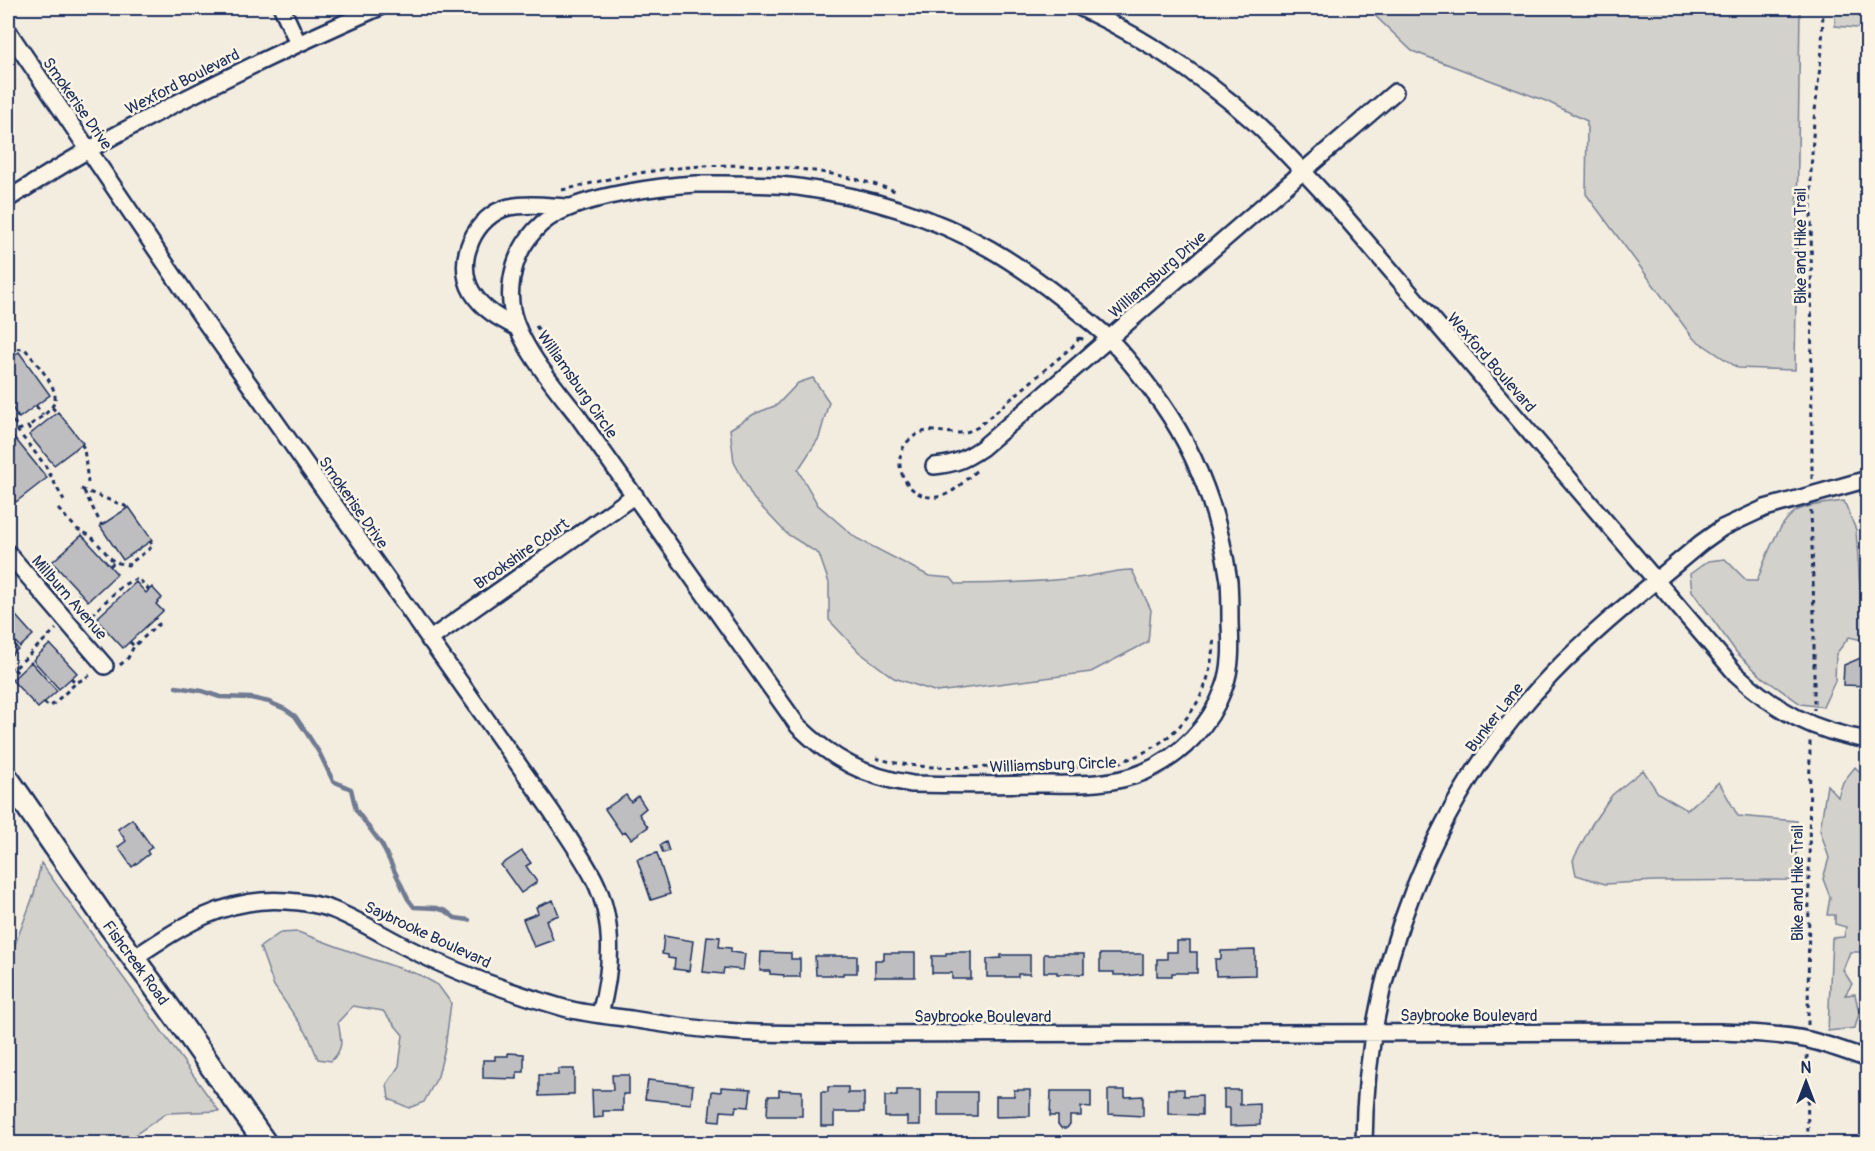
<svg xmlns="http://www.w3.org/2000/svg" width="1875" height="1151" font-family="Pangolin,sans-serif">
<rect width="100%" height="100%" fill="#f3ede0"/>
<filter id="ink" filterUnits="userSpaceOnUse"><feTurbulence type="fractalNoise" baseFrequency=".0167" numOctaves="2"/><feDisplacementMap in="SourceGraphic" scale="12" xChannelSelector="R" yChannelSelector="G"/><feConvolveMatrix kernelMatrix="1 2 1 2 8 2 1 2 1" color-interpolation-filters="sRGB"/></filter>
<g filter="url(#ink)">
<path fill="#d3d1cc" stroke="#778095" stroke-width="1.5" d="M1367 8H1800L1795 370 1738 368 1693 338 1586 194 1587 121 1546 101 1412 51Z
M1835 8H1867V29L1835 26Z
M813 378 829 402 819 438 798 470 818 505 856 538 929 576 951 578 956 584C997 584 1037 582 1077 578 1096 576 1113 570 1132 570L1151 610 1148 642 1091 672 937 692 894 678 859 652 829 620V583L819 554 787 534 753 498 734 462 730 429 754 414 777 405 798 383Z
M1844 501 1856 530 1860 588H1867V641L1849 637 1836 654 1835 681 1823 707 1801 704 1762 677 1737 653 1692 591 1690 574 1708 561 1725 559 1747 581H1757C1764 562 1780 515 1801 509 1814 504 1830 503 1844 501Z
M1855 767C1863 775 1867 779 1867 791L1863 795 1867 803 1860 810 1867 812V837L1865 842 1868 848 1867 952H1850L1843 970 1852 984 1845 995 1855 994 1859 1013 1855 1028 1828 1031 1832 938 1844 937 1846 927 1835 924V915H1827L1830 897 1823 879 1829 858 1820 830 1827 785 1838 797 1843 782Z
M1643 770 1658 793 1687 810 1719 782 1738 816 1797 821 1796 880 1655 881 1605 884 1576 875 1573 860 1592 824 1612 795Z
M41 863 219 1111 167 1113 126 1141V1143H8V956L10 958 34 894Z
M298 932 360 955 420 975 438 985 451 1003 445 1048 438 1076 424 1102 409 1108 389 1099 387 1084 399 1066 403 1035 383 1011 353 1006 338 1022C341 1039 345 1048 331 1061L318 1059 308 1035 274 986 260 947 280 933Z
M1770 1133 1797 1139 1803 1143H1729Z"/>
<g fill="none" stroke-linecap="round" stroke-linejoin="round">
<path stroke="#707a91" stroke-width="4.5" d="M176 687 202 691 220 697 251 698 269 702 285 709 295 716 306 732 320 754 333 781 351 789 356 810 382 845 408 899 414 907 436 908 446 911 455 918 469 920"/>
</g>
<path fill="#bebec0" stroke="#1b2f5e" stroke-width="1.5" d="M19 352 50 395 19 418 8 402V360Z
M58 412 83 443 54 465 29 435Z
M13 436 47 478 16 502 8 491V441Z
M129 507 152 540 123 560 100 526Z
M82 535 117 574 88 601 52 562Z
M136 582 146 593 152 587 162 598 156 604 163 611 123 648 96 619Z
M8 607 33 635 20 647 8 634Z
M8 637 18 649 8 658Z
M50 644 77 673 59 689 33 660Z
M1863 657H1868V686L1843 685 1844 665Z
M31 662 57 691 38 708 12 680Z
M626 795 631 802 638 796 646 808 639 814 648 827 631 839 625 831 622 834 605 809Z
M132 819 152 847 147 851 149 854 132 867 118 847 126 841 118 829Z
M666 842 669 851 663 853 660 845Z
M522 851 531 863 526 866 537 882 521 893 501 865Z
M657 853 670 894 651 900 637 859Z
M553 900 559 915 546 920 553 940 534 947 523 919 538 913 536 907Z
M664 936 693 941 689 971 674 969 675 959 668 958V955L662 954Z
M707 936 720 937 719 947 731 948V952L745 954 743 970 724 968 723 974 703 972Z
M1177 941H1190V952H1197V973H1172V976H1157V959H1167V952H1177Z
M1255 950V975L1216 976 1215 959H1221V951Z
M761 952 791 953V959H800V977H784V975L770 974V971H760Z
M952 952H971V979H952V973H932V956H946V953H952Z
M884 953H915V977H875V960H884Z
M1044 954H1084V974H1057V972H1044Z
M1100 954H1143V974L1125 976V975H1114V972H1100Z
M1001 955H1030V974H1018V977H987V959L1001 958Z
M815 956H857V973H843V975H816Z
M508 1053 524 1054V1072H517V1079L483 1078V1060H495V1056H508Z
M558 1069H574V1094H568V1095L539 1096V1075H558Z
M612 1075H629V1094H623V1111H603V1117L593 1118 592 1090H613Z
M648 1080 693 1085 691 1104 645 1099Z
M721 1087 751 1089 749 1107 736 1106 735 1112 721 1111 720 1121 709 1120 712 1091 721 1092Z
M828 1087H848V1093H864V1112H834V1126H821V1092H828Z
M1168 1089H1184V1096L1202 1095V1115L1168 1114Z
M779 1090 802 1091V1116H767L768 1096H779Z
M897 1090H920V1125H907V1117H885V1096H897Z
M1014 1090H1030V1116L996 1117V1096H1014Z
M1108 1090H1125V1097L1143 1096V1116L1108 1114Z
M1224 1090H1240V1105L1260 1104V1125L1230 1126V1108H1224Z
M1051 1091H1091V1108L1081 1107V1116H1070V1124L1067 1128H1061L1058 1124V1116H1050Z
M938 1092H977V1116H938Z"/>
<g fill="none" stroke-linecap="round" stroke-linejoin="round">
<g stroke="#1b2f5e" stroke-width="20">
<path id="minor" d="M282 8 298 43
M1081 8C1151 41 1220 87 1275 142 1298 165 1319 189 1341 212L1736 674C1776 711 1813 731 1868 740
M8 31 201 316 552 812C566 834 582 856 594 879 615 921 612 970 600 1014
M696 184C730 184 764 183 798 187 864 196 932 216 990 249 1023 268 1053 291 1082 315 1091 323 1101 330 1109 339 1128 358 1146 382 1162 404 1198 456 1220 518 1229 581 1230 595 1230 609 1230 623 1231 645 1232 667 1224 688 1210 726 1181 756 1144 772 1108 787 1070 784 1032 784 992 785 952 785 912 784 865 777 832 759 798 726L577 415C555 387 519 345 512 310 509 295 511 279 515 265 521 245 536 225 554 215 587 196 658 186 696 184Z
M8 199C35 182 62 165 90 149 184 97 280 51 378 8
M518 328C500 319 483 310 472 292 454 261 475 215 509 207 528 203 549 206 569 207
M934 466C955 464 964 460 982 448L1395 92
M8 553 105 666
M429 640 635 495
M134 958C181 926 227 896 287 901 302 902 317 904 331 909 357 919 379 933 404 946 454 972 509 992 564 1008 586 1014 609 1016 631 1019 662 1024 693 1029 725 1031 758 1034 791 1034 825 1034L1719 1032C1749 1033 1780 1034 1809 1040 1829 1045 1848 1052 1868 1059
M1364 1144C1365 972 1431 799 1551 675 1597 627 1650 586 1701 543L1722 528 1765 508 1868 479"/>
</g>
<g stroke="#1b2f5e" stroke-width="26">
<g id="secondary">
<path id="s1" d="M8 779 111 928 151 982 266 1144"/>
</g>
</g>
<path stroke="#1b2f5e" stroke-width="3" stroke-dasharray="4.5 4.5" stroke-linecap="butt" d="M562 190C586 185 610 178 634 174 720 159 815 162 898 192
M536 326 585 398
M1079 338 1086 340
M8 348 25 349C35 362 63 391 53 405 48 414 36 420 28 427
M8 405 9 404
M36 406 43 415
M52 407 57 413
M8 414 19 429
M8 420H12L18 416
M18 430 28 427 33 433
M8 432 17 430 45 465 65 503
M81 444 84 448 88 483
M976 471C967 478 958 489 947 494 910 511 880 456 916 435 935 423 953 442 978 427L1073 346 1078 340V334
M1812 479 1811 172 1814 120 1822 49 1823 8
M81 489 125 506 127 508
M84 491 102 526
M58 509 77 529 91 536 114 562 128 565 153 546 150 541
M1811 510 1814 615V710
M110 566 114 562
M46 574 58 568
M68 603 81 594
M85 621 123 585 138 578 149 590
M130 642 134 646
M120 665 128 658 134 646 159 624 155 618
M8 667 14 669 56 629
M14 669 19 674
M71 678 76 683
M44 703 50 707 76 683 92 674
M876 758C919 771 964 767 1008 767 1039 766 1070 769 1100 766 1146 760 1188 730 1205 686 1211 670 1212 654 1214 637
M1808 1025 1810 740
M1807 1055 1808 1144"/>
<use href="#minor" stroke="#fcf5e5" stroke-width="15"/>
<use href="#secondary" stroke="#fcf5e5" stroke-width="21"/>
</g>
</g>
<g text-anchor="middle" stroke-width="5" stroke-linejoin="round" paint-order="stroke">
<g font-size="16" fill="#1b2f5e" stroke="#fcf5e5">
<text transform="translate(182 81) rotate(-27)" y="6">Wexford Boulevard</text>
<text transform="translate(78 103) rotate(55)" y="6">Smokerise Drive</text>
<text transform="translate(1800 246) rotate(-90)" y="6">Bike and Hike Trail</text>
<text transform="translate(1157 274) rotate(-41)" y="6">Williamsburg Drive</text>
<text transform="translate(1492 362) rotate(49)" y="6">Wexford Boulevard</text>
<text transform="translate(578 384) rotate(55)" y="6">Williamsburg Circle</text>
<text transform="translate(354 502) rotate(55)" y="6">Smokerise Drive</text>
<text transform="translate(521 553) rotate(-35)" y="6">Brookshire Court</text>
<text transform="translate(70 597) rotate(49)" y="6">Millburn Avenue</text>
<text transform="translate(1494 717) rotate(-52)" y="6">Bunker Lane</text>
<text transform="translate(1053 764) rotate(-2)" y="6">Williamsburg Circle</text>
<text transform="translate(1797 883) rotate(-90)" y="6">Bike and Hike Trail</text>
<text transform="translate(428 934) rotate(25)" y="6">Saybrooke Boulevard</text>
<text dy="6" stroke="none"><textPath href="#s1" startOffset="224">Fishcreek Road</textPath></text>
<text x="1469" y="1021">Saybrooke Boulevard</text>
<text x="983" y="1022">Saybrooke Boulevard</text>
</g>
</g>
<rect width="1875" height="1151" fill="none" stroke="#fcf5e5" stroke-width="30"/>
<rect x="15" y="15" width="1845" height="1121" fill="none" stroke="#1b2f5e" stroke-width="2" filter="url(#ink)"/>
<g transform="translate(1806 1082)" stroke="#fcf5e5" stroke-width="4.5" paint-order="stroke">
<path d="M0-4.5L10 22L0 15L-10 22Z" fill="#1b2f5e"/>
<text y="-9" font-size="16" font-weight="bold" text-anchor="middle" fill="#1b2f5e">N</text>
</g>
</svg>
